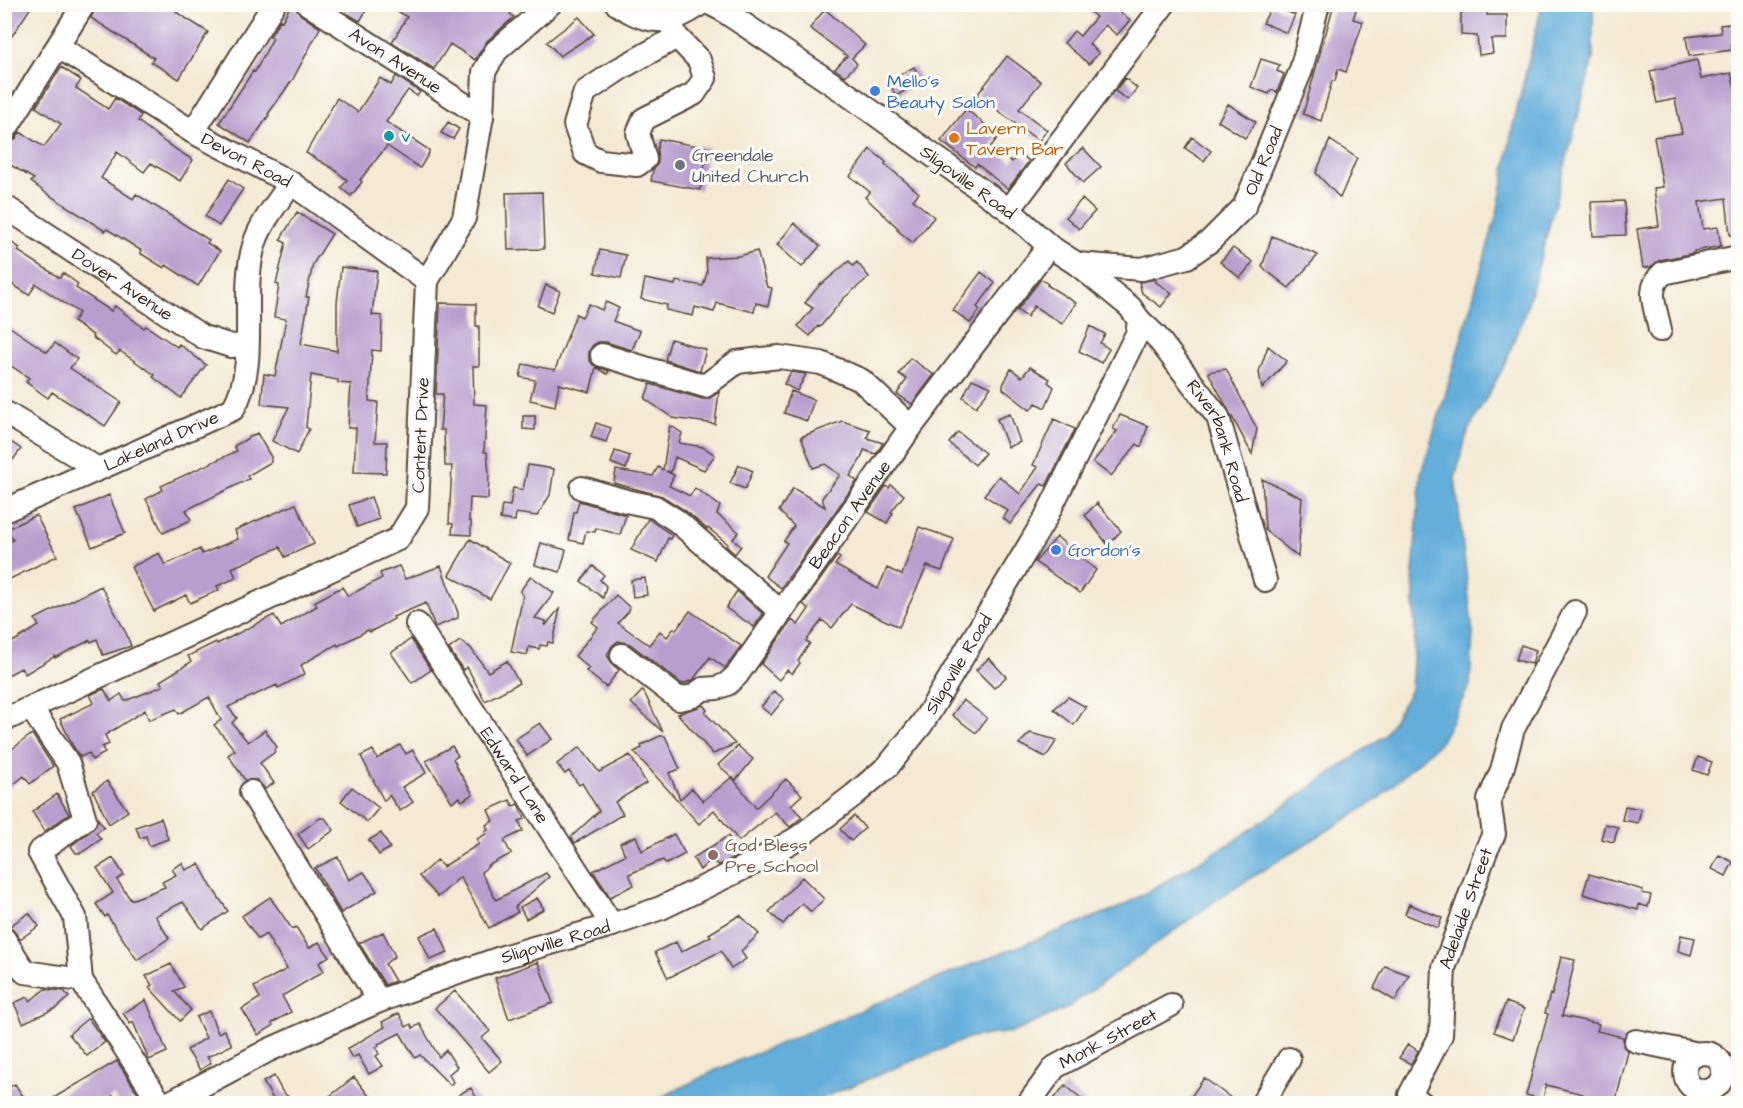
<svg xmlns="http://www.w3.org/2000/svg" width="1743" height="1108" font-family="'Architects Daughter',sans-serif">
<rect width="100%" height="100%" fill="#fdfcf7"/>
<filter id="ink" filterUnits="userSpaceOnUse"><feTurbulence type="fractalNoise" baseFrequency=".0167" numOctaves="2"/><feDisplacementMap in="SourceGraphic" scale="12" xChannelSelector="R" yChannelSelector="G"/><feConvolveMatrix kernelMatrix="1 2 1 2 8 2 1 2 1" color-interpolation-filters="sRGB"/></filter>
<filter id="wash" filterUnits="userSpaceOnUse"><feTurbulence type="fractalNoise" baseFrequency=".008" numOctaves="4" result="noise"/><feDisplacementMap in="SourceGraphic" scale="24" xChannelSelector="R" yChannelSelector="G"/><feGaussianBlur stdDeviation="1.35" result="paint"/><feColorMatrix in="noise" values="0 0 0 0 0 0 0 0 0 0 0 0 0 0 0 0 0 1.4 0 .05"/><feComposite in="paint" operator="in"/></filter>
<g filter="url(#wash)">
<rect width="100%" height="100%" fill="#f4ead4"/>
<path fill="#63aedb" stroke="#4f6c7c" stroke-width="1.5" d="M1542 5H1593V59L1534 283 1523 319 1503 368 1468 431 1455 477 1473 634 1470 685 1441 741 1377 800 1228 892 1067 1008 1014 1032 971 1037 827 1096 815 1103H650L716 1070 965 967 1123 906 1234 841 1385 735 1411 690 1415 632 1413 572 1421 473 1445 396 1498 210 1512 130Z"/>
<g id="blocks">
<path fill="#b79ece" d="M4 4H33L4 48Z
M97 4H182L176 12 208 32 179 79 151 62 154 58 91 18Z
M351 4H370L360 21 346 13Z
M386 4H516L510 14 514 17 487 41 475 60 450 44 434 69 392 42 407 17Z
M1081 4H1121L1117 10 1130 20 1117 35 1105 25 1089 44 1099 53 1089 64 1064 43 1074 31 1080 36 1096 17Z
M1334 4H1358L1353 19 1363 22 1346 72 1338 69 1335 81H1332L1321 121 1303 114Z
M291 5 295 7 301 15 320 28 293 79 268 114 269 115 250 143 219 123 253 71 255 72 273 38 270 36 280 20 282 21Z
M1272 5 1295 15 1287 33 1263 23Z
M1475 7H1487V15H1507V39H1491L1493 53 1479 55 1477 36 1461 35V11H1475Z
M825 9 865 45 852 58 857 64 845 76 835 69 847 56 810 28Z
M579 17 594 34 560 56 547 42Z
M1738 23V38L1731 39 1732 50 1689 56 1686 37 1721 33 1720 25Z
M1007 56 1041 82 1019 109 1047 130 1039 141 977 95Z
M1261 59 1280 65 1277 71 1284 74 1277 92 1271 90 1269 94 1251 87Z
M1697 60 1701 79 1731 73 1735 87 1738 104V235H1730L1726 198 1699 202 1703 229 1718 227 1721 246 1694 251V253L1660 260 1650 267 1643 268 1637 229 1659 226 1654 188 1663 187 1654 137 1682 133 1675 99 1657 103 1650 71Z
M61 67 81 80 76 88 108 109 115 98 141 115 138 121 166 143 193 160 180 181 151 163 144 172 117 152 101 178 133 199 136 194 209 240 207 243 220 251 198 286 166 265 164 268 140 253 142 251 107 229 105 231 46 193 31 182 34 179 4 161V146L15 140 20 132 44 147 61 124 36 107Z
M914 67 922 81 896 96 888 81Z
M396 76 420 92 417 96 408 90 386 122 429 150V153L420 168 387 146 360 180 362 182 351 196 341 188 347 180 332 168 306 153 337 98 358 112 380 78 391 85Z
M1125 78 1137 88 1128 100 1115 91Z
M1228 104 1256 122 1245 138 1218 121Z
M966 109 999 136 991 146 1012 162 1019 153 1029 161 1008 189 977 164 975 167 941 141Z
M448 122 459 129 453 139 441 133Z
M1192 137 1211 151 1204 161 1185 148Z
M659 139 708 148 700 190 651 181 653 170 658 163 657 150Z
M1330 140 1357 158 1340 198 1316 173Z
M1083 148 1101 167 1083 183 1066 163Z
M870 149 886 162 885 164 919 193 913 200 934 217 913 243 897 230 899 229 865 197 870 192 850 176Z
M229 179 243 189 219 226 205 216Z
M542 192 544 249 508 250 506 193Z
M1082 199 1095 211 1079 229 1066 217Z
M1624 201 1626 235 1593 236 1591 202Z
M297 212 332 234 313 264 306 297H309L301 344 337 351V303L341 267 377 271 372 315 382 316 381 351 372 350 369 401 378 402 375 442H387L386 473 354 472 356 428H348L351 384 338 383V380L311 375 306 427 309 429 297 454 272 441 289 407 261 404 264 374 275 376 286 319 274 317 279 285 276 284 286 243 280 240Z
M794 223 820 246 802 267 777 245Z
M1272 236 1318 255 1289 288 1262 267Z
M4 238 20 248 18 251 60 278 63 273 78 284 76 288 111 311 115 306 144 328 146 326 177 347 179 344 206 365 181 398 153 377 155 375 120 351 116 355 92 337 93 335 73 322 79 313 36 284 29 295 4 279Z
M1233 248 1253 262 1240 278 1220 262Z
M600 250 626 255 621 278 595 273Z
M757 251 767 287 772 288 768 306 756 303 754 312 717 303 714 312 695 307 693 316 666 310 667 305 641 299 645 279 675 285 676 281 703 286 707 273 706 258 739 256Z
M849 261 853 266 857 262 869 277 844 298 820 327 818 326 810 336 798 326 813 308 805 303 821 283 822 284Z
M981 272 995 283 977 307 980 310 970 323 953 310Z
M1041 279 1048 284 1047 285 1076 303 1062 324 1034 306 1027 317 1017 310Z
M1156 279V282L1172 293 1161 307 1142 293 1139 282Z
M546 285 560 291 552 312 538 306Z
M606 302 619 308 613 321 640 331 632 350 606 342H598L593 345 589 351V359L593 365 609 371 607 374 596 367 590 392 559 384 555 406 530 400 535 380 520 377 523 364 555 370 576 314 582 317 589 304 602 310Z
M440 303 476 304V326H479V366H473L474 404 487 405 484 452H487L489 474 488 499 470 498 469 521H471V535L452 534 453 524 449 523 452 466H445L444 430H440L443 394H436Z
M4 323 47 352 55 343 77 359 70 368 121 402 105 426 52 392 48 398 26 382 29 378 4 361Z
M1090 326 1105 334 1100 343 1109 349 1101 363 1079 351Z
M671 339 706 350 700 371 665 360Z
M1268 346 1287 361 1262 389 1259 372Z
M910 358 934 375 912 404 897 394 907 379 899 374Z
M1030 367 1050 379 1048 382 1054 387 1045 408 1036 403 1030 410 1003 389V385L1011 369 1022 377Z
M1226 369 1257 429 1252 454 1208 372Z
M791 372 806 374 797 391 784 384Z
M972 379 991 387 976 407 963 397Z
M650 384 702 399H708L719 392 715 424 673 418 645 399Z
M791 391 814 400 807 421 784 413Z
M1010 414 1020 442 1008 447 997 419Z
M1120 415 1148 426 1141 447 1137 444 1111 476 1093 462 1117 431 1113 429Z
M523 416H535V430L523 429Z
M1054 419 1075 429 1046 486 1041 484 1010 524 1003 518 1008 511 984 495 999 476 1020 494 1038 467 1033 465Z
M842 421 870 430 867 438 883 443 876 454 864 450 861 459 850 476 857 481 781 588 765 576 787 543 784 541 794 526 779 511 793 488 825 507 822 498 840 475 825 464 813 468 801 437Z
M596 423 611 428 606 442 591 437Z
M670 425 682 433 679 443 703 447 715 455 704 470 675 457 671 472 666 471 674 475 669 486 690 496 695 488 720 506 717 514 739 532 733 539 741 546 735 554 726 546 728 544 708 528 707 529 686 511 662 496 614 483 616 470 653 476 658 467 663 470Z
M958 432 985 453 975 465 949 443Z
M257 433 271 457V462L247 476 249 479 186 510 191 520 163 533 146 499 163 490 161 486 237 451 234 446Z
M4 437 21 449 4 472Z
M615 451 630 456 626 469 611 463Z
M528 465 554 469 550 495 537 516 516 513 515 521 500 519 502 505 510 506 513 488 523 490Z
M739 465 753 471 745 489 730 483Z
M1262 479 1302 498 1298 557 1265 530Z
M891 485 904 495 891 512 893 513 887 523 868 512 886 486 889 488Z
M109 495 125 533 92 547 76 510Z
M371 497 379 519 357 527 349 505Z
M579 501 626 515 620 535 596 528 595 532 586 531 583 543 569 540 574 512H576Z
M1097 503 1121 531 1108 545 1085 515Z
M296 504 314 544 285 557 280 547 232 568 236 578 217 586 219 590 190 603 186 595 154 611 131 567 159 553 165 565 200 549 202 554 238 539 235 530Z
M36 515 57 556 4 582V544L13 540 7 529Z
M648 519 672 535 670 539 668 538 658 562 631 550Z
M919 527 954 539 942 571 927 566 899 627 851 604 832 628 822 620 806 641 810 643 798 661 800 663 792 674 787 670 779 680 761 664 792 620 798 625 809 609 803 604 837 556 840 558 835 565 878 589 887 568 902 575Z
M1057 537 1096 570 1080 593 1035 562Z
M470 539 510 563 490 599 449 575Z
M541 543 566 550 560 572 535 565Z
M399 566 405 579 441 566 458 613V618L435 627 426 603 393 617 394 619 370 632 368 630 338 646 337 644 301 665 305 674 278 688 277 685 228 707 237 718 232 723 248 742 265 730 277 747 274 750 275 752 260 763 274 783 265 789 257 780H245L228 755 235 750 214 725 221 720 209 697 179 714 176 709 149 720 145 710 105 735 109 744 102 747 105 753 92 760 89 753 80 757 73 746 60 719 94 703 90 695 104 689 111 701 121 694 125 701 163 686 160 681 191 662 188 656 216 642 217 644 274 615 281 627 317 606 314 602 342 587 348 596 382 578 380 573Z
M593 566 604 575 600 580 606 586 603 598 581 581Z
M531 576 554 593 535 618 546 621 545 626 560 608 553 643 548 642 547 646 540 645 539 649 529 647 527 655 511 652 523 596 520 591Z
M645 578 647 595 633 597 631 580Z
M101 586 126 633 131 646 103 655 97 639 91 642 90 640 55 658V656L25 674 21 668 4 677V647L39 626 35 619Z
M737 591 763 614 754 627 726 608Z
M616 595 629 607V611L618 623 649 645 660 631 667 637 674 628 676 630 690 611 741 646 725 668 710 657 693 680 682 684 630 644 618 641 612 646 607 655 613 665 619 670 606 687 586 671 589 668 575 656 598 627 592 622Z
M411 639 431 670 412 683 391 653Z
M460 641 470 647 488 672 507 661 519 683 485 701 467 667 463 670 449 649Z
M1521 645 1536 650 1532 664 1516 660Z
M989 658 1006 677 994 688 976 670Z
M643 690 663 732 631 703Z
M774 691 784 699 771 715 761 707Z
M1068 697 1086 707 1074 725 1054 709Z
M963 700 987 718 976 733 952 715Z
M703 705 707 710 705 713 735 744 713 754 678 714Z
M540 723 552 739 527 756 516 739Z
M1030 733 1057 740 1046 757 1019 744Z
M32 734 53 766 30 784 24 776 4 792V755Z
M660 736H665L680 769 669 773 680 799 692 788 703 801 732 777 756 808 786 779 802 795 791 805 802 817 790 827 775 812 739 841 714 810 699 824 634 752 642 748 641 745Z
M400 745 406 754 413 750 426 773 402 787 413 802 400 811 389 795 384 801 361 756 373 750 377 759Z
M452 746 458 756 453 759 456 764 455 765 473 794 462 801 460 797 452 802 426 761Z
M738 746 753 759 736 780 718 765Z
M580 747 599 772 630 755 646 783 615 802 623 814 575 843 571 837 599 811 582 783 579 785 569 771 565 774 557 764Z
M1698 757 1712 762 1707 775 1693 770Z
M107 781 128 811 109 824 93 791Z
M352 787 379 808 367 822 341 801Z
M57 794 69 814 45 831 32 812Z
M510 800 513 806 518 804 525 819 519 821 523 831 504 840 511 854 487 866 488 867 481 872 496 900 546 873 549 877 515 907 518 912 489 928 460 877 438 897 419 876 437 860 443 867 479 844 477 839 486 834 485 831 488 830 486 825 493 821 488 810Z
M1625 806 1641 809 1638 823 1622 820Z
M854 816 865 828 851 841 840 829Z
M161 818 168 839 149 846 146 836 140 838 136 827Z
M320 818H325L334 830 308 849 298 834Z
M98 819 104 827 96 833 101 839 81 853H76L71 846 93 829Z
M1605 824 1618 827 1614 842 1601 839Z
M381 833 390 848 379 855 369 840Z
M674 834 685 854 666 864 663 860 629 874 634 885 610 897 593 871 625 855 620 843 636 836 642 851Z
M728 836 740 855 718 865 711 859 700 870 693 858Z
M1719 855 1733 862 1726 876 1712 869Z
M338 857 349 880 364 872 377 891 341 913 315 868Z
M113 858 124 875 117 880 131 900 165 887 162 882 176 875 172 869 182 863 186 870 199 864 211 886 228 911 202 929 183 902 155 916 169 938 137 960 107 915 105 917 96 904 113 893 97 868Z
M1589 874 1643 890 1642 893 1651 895 1648 907 1639 904 1638 910 1583 894Z
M802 877 824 899 811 912 802 903 783 924 769 912Z
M270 897 292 929 296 927 309 948 319 942 329 956 319 963 324 971 282 996 291 1012 272 1023 273 1026 258 1035 242 1009 260 998 254 987 287 969 266 934 258 939 242 916Z
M537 898 544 909 526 919 520 907Z
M1409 904 1442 918 1438 928 1405 914Z
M29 913 39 926 20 939 10 926Z
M740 915 759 934 741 951 746 959 731 969 721 951 668 978 655 952 676 942 681 952 711 936 709 934Z
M437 928 448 953 430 960 419 936Z
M383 932 395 956 385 964 395 981 385 985 359 943Z
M1681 935 1695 938 1691 955 1678 951Z
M1561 957 1575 960 1562 1016 1599 1024 1597 1031 1623 1037V1046L1628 1052 1615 1104H1581L1583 1094 1546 1085 1543 1099 1526 1095 1548 1014 1545 1013 1550 994 1552 995Z
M538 962 553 1003 509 1019 495 978Z
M171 964 184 987 174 991 191 1010 180 1021 149 987 152 985 146 976Z
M1385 966 1409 975 1395 1001 1374 988Z
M45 989 64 991 69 997 56 1008 23 1023 14 1003 28 997 30 1001Z
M455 991 490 1031 482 1038 502 1061 489 1072 435 1008Z
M146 1000 167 1052 149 1060 133 1022 130 1024 123 1013Z
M1506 1002 1524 1009 1513 1039 1494 1032Z
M209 1011 218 1033 224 1030 232 1045 207 1057 211 1063 200 1070 187 1050 206 1038 196 1017Z
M399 1013 406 1027 411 1024 413 1028 420 1024 439 1057 446 1050 457 1067 449 1074 453 1082 450 1085 420 1055 415 1058 400 1033 378 1044 379 1046 376 1048 379 1054 376 1056 383 1066 369 1074 358 1055 352 1058 347 1049 385 1027 382 1022Z
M88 1018 105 1042 87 1056 69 1034Z
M1408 1044 1418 1051 1411 1064 1399 1058Z
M117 1061 139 1095 127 1104H119L113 1095 102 1104H43Z
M274 1076 282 1091 296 1104H276L263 1082Z
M354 1077 369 1096 360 1104H320Z
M1204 1078 1239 1104H1186Z
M15 1084 28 1104H4V1090Z
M1065 1085 1088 1104H1050Z
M471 1088 480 1104H447L465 1091Z"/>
</g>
</g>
<g filter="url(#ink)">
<use href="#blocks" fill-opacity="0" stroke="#574739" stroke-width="1.5"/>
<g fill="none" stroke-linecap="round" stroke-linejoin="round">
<g stroke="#574739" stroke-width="26">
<g id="minor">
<path id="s1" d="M308 4 482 116"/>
<path d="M617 4C647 24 670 27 700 4"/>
<path d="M669 21 677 37 699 60 705 78 694 94 644 119 638 133 645 159 637 165 601 161 585 153 575 125 585 92 621 68 677 37"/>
<path id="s2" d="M59 47 193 132 291 183 427 281"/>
<path d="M4 132 84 4"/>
<path d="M193 132 274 4"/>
<path id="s3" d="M4 206 203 337 231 346 246 345"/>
<path d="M1009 210 1164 4"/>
<path id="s4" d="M1077 264 1142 269 1187 257 1210 241 1244 207 1301 70 1318 4"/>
<path id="s5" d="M1139 320 1156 336 1218 417 1265 580"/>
<path d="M1660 330C1656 308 1645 289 1663 273L1738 257"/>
<path d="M602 355 705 386 737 362 779 357 821 363 861 380 911 427"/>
<path d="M4 412 98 469"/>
<path d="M582 488 626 501 655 507 677 521 781 612"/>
<path id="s6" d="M4 511 233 409C261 362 238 294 255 242 262 221 278 202 291 183"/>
<path id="s7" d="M417 624 612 925"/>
<path id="s8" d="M622 655 679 699 693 696 703 689 717 688 727 684 737 675 911 427 1049 246"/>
<path d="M31 708 68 763 85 819 39 852 75 917 81 980 161 1104"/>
<path id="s9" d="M4 720 398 539 417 508 427 281 464 218 482 116 484 72 496 51 550 4"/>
<path d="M251 792 379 1001"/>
<path d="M4 939 25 972 81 980"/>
<path d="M1636 1041 1698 1054"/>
<circle cx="1704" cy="1072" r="19"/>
<path id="s10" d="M167 1104 269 1050 379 1001 503 957 612 925 661 908 758 861 799 837 854 795 888 766 921 725 930 711 1045 519 1137 334 1139 320 1130 307 1077 264 1049 246 1009 210 843 91 721 9 711 4"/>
<path id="s11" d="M1028 1104 1055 1067 1171 1005"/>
<path d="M1262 1104 1289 1059"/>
<path id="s12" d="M1423 1104 1410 1095 1441 1035 1444 968 1486 851 1494 834 1489 800 1502 770 1513 729 1575 612"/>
</g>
</g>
<use href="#minor" stroke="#fff" stroke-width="22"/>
</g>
</g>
<g fill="#3f7fe0" stroke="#fdfcf7" stroke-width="2">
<circle cx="875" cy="91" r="6"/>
<circle cx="1056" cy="550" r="6"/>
</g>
<circle fill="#0f9aa8" stroke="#fdfcf7" stroke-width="2" cx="389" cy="136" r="6"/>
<circle fill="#e8710a" stroke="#fdfcf7" stroke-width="2" cx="954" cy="138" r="6"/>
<circle fill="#6b7280" stroke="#fdfcf7" stroke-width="2" cx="680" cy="165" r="6"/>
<circle fill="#8d6e63" stroke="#fdfcf7" stroke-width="2" cx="713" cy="855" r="6"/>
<g text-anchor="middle" stroke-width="6" stroke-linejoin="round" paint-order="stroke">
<g font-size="18" fill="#3b2a1e" stroke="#fdfcf7">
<text dy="6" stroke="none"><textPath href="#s1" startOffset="104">Avon Avenue</textPath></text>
<text dy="6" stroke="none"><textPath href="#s2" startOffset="219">Devon Road</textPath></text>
<text dy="6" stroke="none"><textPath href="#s4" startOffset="238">Old Road</textPath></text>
<text transform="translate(968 182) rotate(36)" y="6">Sligoville Road</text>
<text dy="6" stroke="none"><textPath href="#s3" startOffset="142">Dover Avenue</textPath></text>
<text dy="6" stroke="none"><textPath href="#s9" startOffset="543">Content Drive</textPath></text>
<text dy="6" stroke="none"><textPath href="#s6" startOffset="172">Lakeland Drive</textPath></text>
<text dy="6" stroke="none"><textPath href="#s5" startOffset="147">Riverbank Road</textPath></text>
<text dy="6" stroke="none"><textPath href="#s8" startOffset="333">Beacon Avenue</textPath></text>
<text dy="6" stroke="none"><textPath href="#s10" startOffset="926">Sligoville Road</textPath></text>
<text dy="6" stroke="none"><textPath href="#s7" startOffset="180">Edward Lane</textPath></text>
<text dy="6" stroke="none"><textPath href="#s12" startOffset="214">Adelaide Street</textPath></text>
<text dy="6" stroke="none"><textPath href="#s10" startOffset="422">Sligoville Road</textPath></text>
<text dy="6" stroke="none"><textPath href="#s11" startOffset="106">Monk Street</textPath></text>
</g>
<g font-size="18" fill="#366cbe" stroke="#fdfcf7" text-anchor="start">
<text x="887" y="87">Mello's<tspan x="887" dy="21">Beauty Salon</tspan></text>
<text x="1068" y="556">Gordon's</text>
</g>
<g font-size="18" fill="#c56008" stroke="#fdfcf7" text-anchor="start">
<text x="966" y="134">Lavern<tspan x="966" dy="21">Tavern Bar</tspan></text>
</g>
<g font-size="18" fill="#0d838f" stroke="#fdfcf7" text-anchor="start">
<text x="401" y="142">v</text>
</g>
<g font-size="18" fill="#5b616d" stroke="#fdfcf7" text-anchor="start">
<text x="692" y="161">Greendale<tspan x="692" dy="21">United Church</tspan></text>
</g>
<g font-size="18" fill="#785e54" stroke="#fdfcf7" text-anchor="start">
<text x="725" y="851">God Bless<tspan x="725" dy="21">Pre School</tspan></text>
</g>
</g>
<rect width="1743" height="1108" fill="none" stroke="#fdfcf7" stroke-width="24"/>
</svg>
